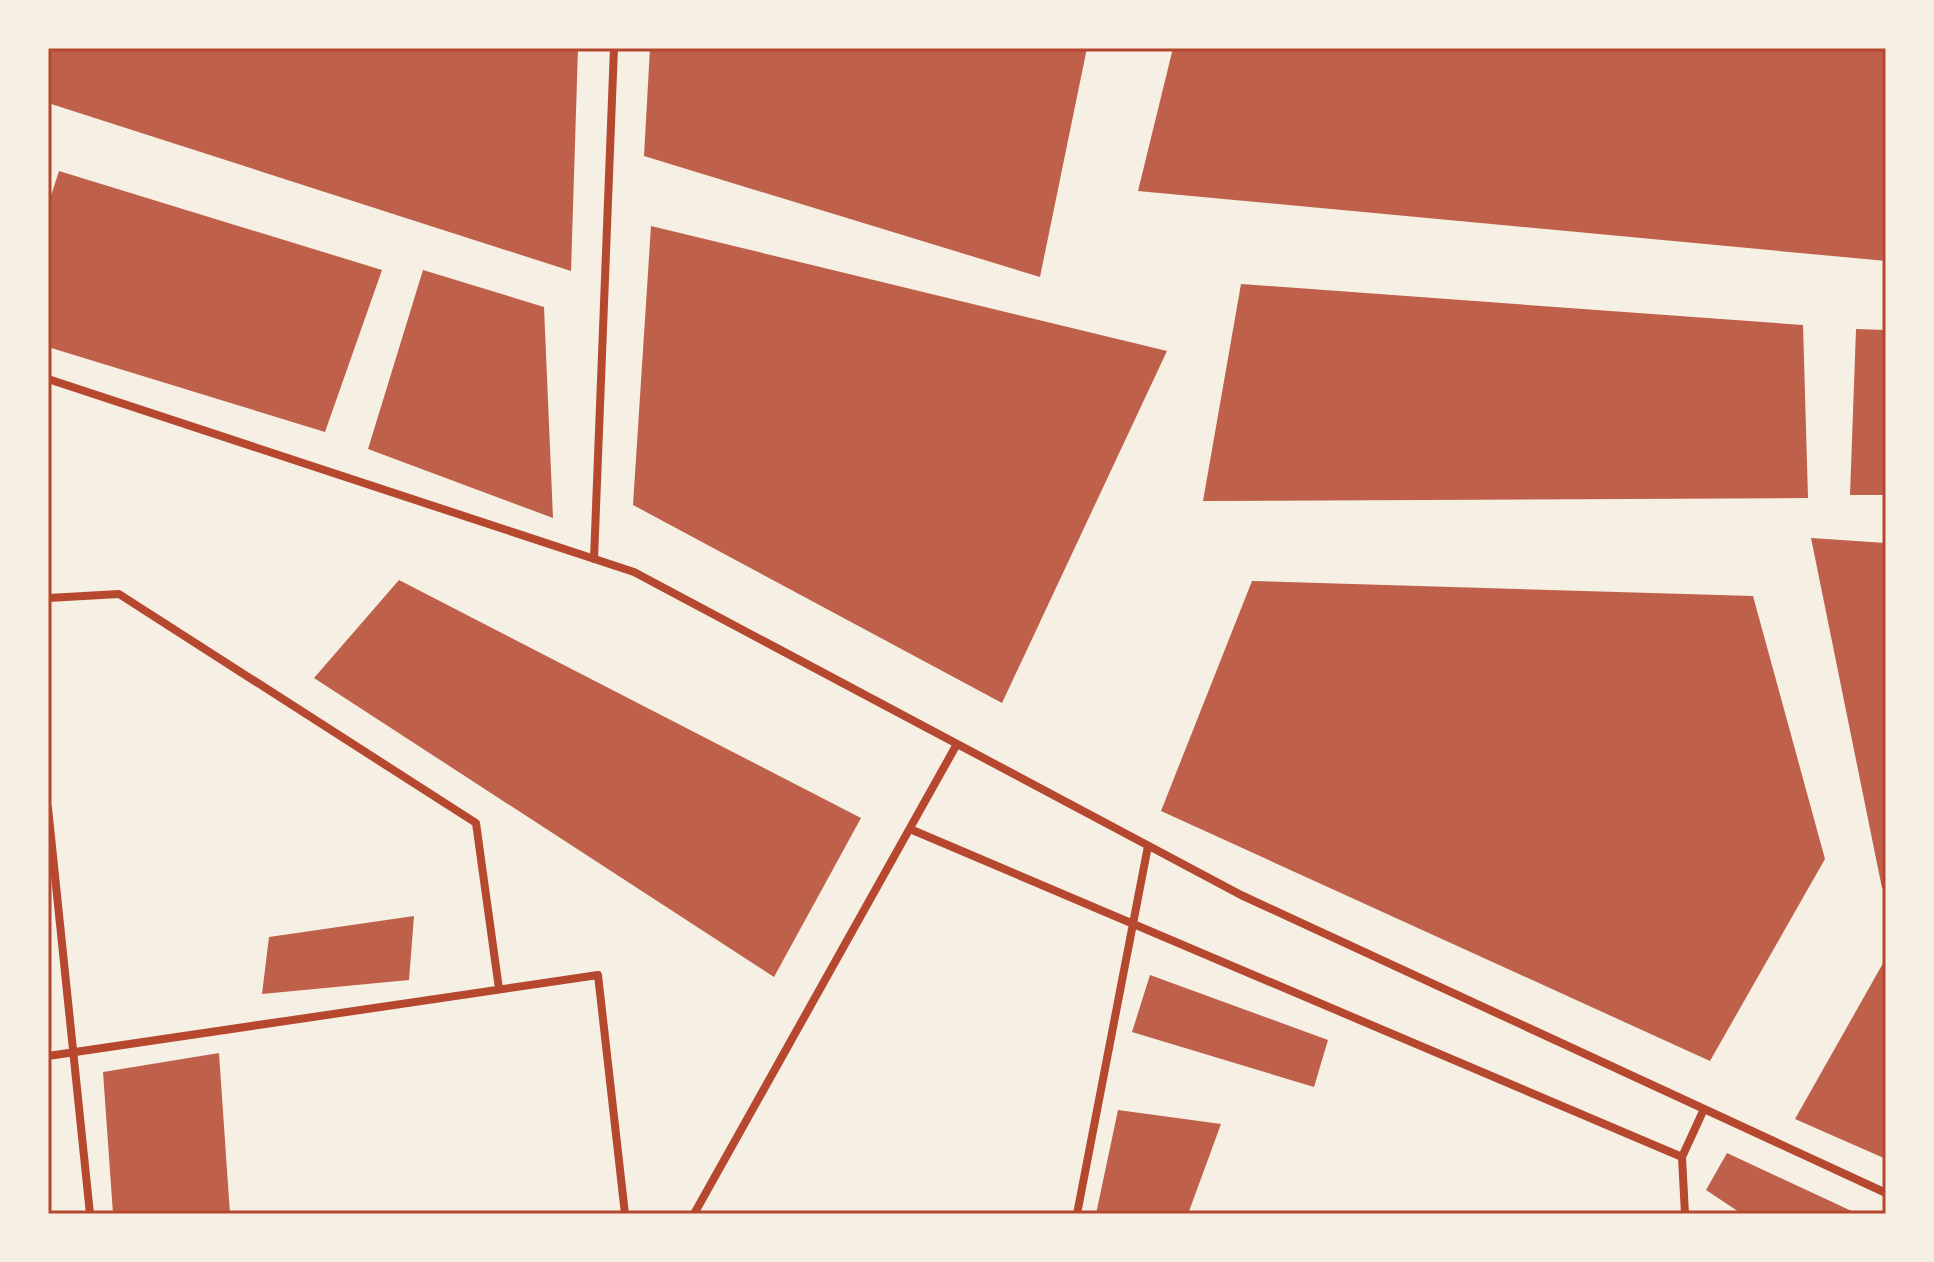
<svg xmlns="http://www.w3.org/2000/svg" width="1934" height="1262" font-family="'Crimson Pro',serif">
<rect width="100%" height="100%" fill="#f6efe4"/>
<path fill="#bf614a" d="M48 48H578L571 271 48 103Z
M650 48H1087L1040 277 644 156Z
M1173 48H1886V261L1138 191Z
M59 171 382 270 325 432 48 347V205Z
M651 226 1167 351 1002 703 633 505Z
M423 270 544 307 553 518 368 449Z
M1241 284 1803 325 1808 498 1203 501Z
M1856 329 1886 330V495H1850Z
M1811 538 1886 543V890L1882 888Z
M399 580 861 818 774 977 314 678Z
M1252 581 1753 596 1825 859 1710 1061 1161 811Z
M414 916 409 980 262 994 269 937Z
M1886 958V1159L1795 1119Z
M1150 975 1328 1040 1314 1087 1132 1032Z
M219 1053 230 1214H113L103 1072Z
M1118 1110 1221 1124 1188 1214H1096Z
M1727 1153 1858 1214H1742L1706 1190Z"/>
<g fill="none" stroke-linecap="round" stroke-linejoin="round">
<path stroke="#b5482f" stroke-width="8" d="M48 379 634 572 1241 895 1886 1193
M594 559 614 48
M48 598 119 594 476 823 499 989
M48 808 90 1214
M910 829 1682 1157
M48 1056 598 975 625 1214
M694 1214 957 744
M1077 1214 1148 846
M1685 1214 1682 1157 1704 1109"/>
</g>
<rect width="1934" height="1262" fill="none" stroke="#f6efe4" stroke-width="100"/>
<rect x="50" y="50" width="1834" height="1162" fill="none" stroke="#b5482f" stroke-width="3"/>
</svg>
